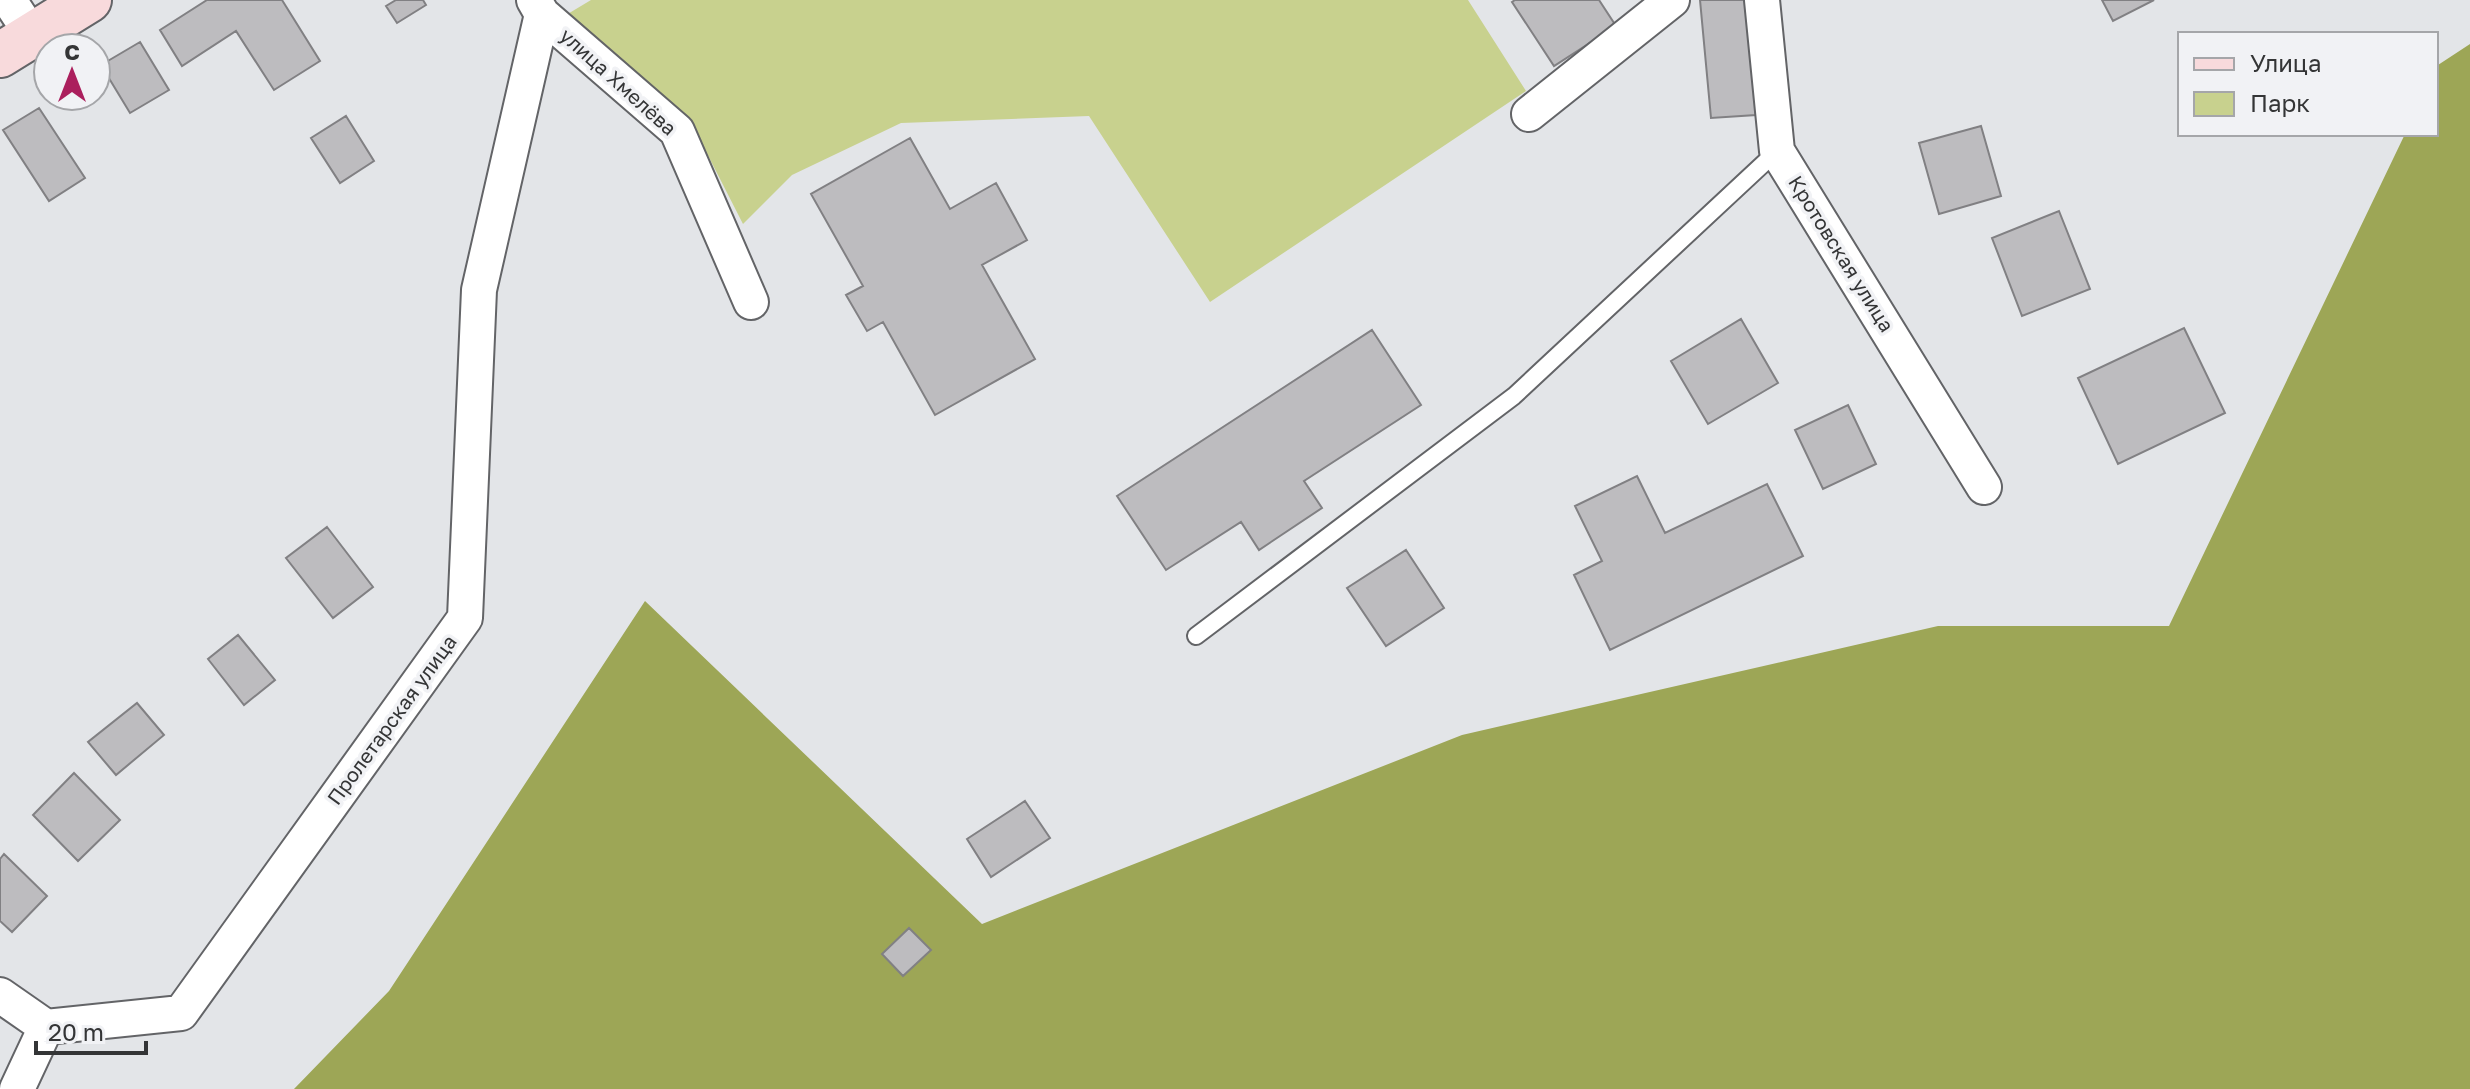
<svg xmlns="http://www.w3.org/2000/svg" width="2470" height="1089" font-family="'Golos Text',sans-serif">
<rect width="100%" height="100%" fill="#e3e5e8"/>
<path fill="#c8d18e" d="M591 0H1468L1526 91 1210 302 1089 116 901 123 792 175 743 224 693 126 561 18Z"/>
<path fill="#9da656" d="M2470 44V1089H294L389 991 645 601 982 924 1462 735 1938 626H2169L2405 134H2436L2438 65Z"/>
<path fill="#bdbcbf" stroke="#818083" stroke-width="2" d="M207 0H282L320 61 274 90 236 31 182 66 160 30Z
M396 0H423L426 5 397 23 386 6Z
M1515 0H1599L1616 26 1554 66 1512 2Z
M1700 0H1746L1756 115 1711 118Z
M2102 0H2154L2113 21Z
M140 42 169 90 130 113 101 65Z
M39 108 85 178 49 201 3 130Z
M346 116 374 161 340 183 311 138Z
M1981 126 2001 196 1939 214 1919 143Z
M910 138 950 209 996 183 1027 240 982 265 1035 359 935 415 883 322 867 331 846 295 863 286 811 194Z
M2059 211 2090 289 2022 316 1992 238Z
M1741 319 1778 383 1708 424 1671 361Z
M2184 328 2225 413 2118 464 2078 378Z
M1372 330 1421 405 1304 481 1322 508 1259 550 1241 522 1166 570 1117 496Z
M1848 405 1876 464 1823 489 1795 430Z
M1637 476 1665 533 1767 484 1803 556 1610 650 1574 575 1602 561 1575 506Z
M327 527 373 587 333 618 286 558Z
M1406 550 1444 608 1386 646 1347 588Z
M238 635 275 680 244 705 208 659Z
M137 703 164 735 116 775 88 742Z
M74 773 120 820 78 861 33 815Z
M1025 801 1050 838 991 877 967 839Z
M4 854 47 896 12 932 0 921V859Z
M909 928 931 950 903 976 882 954Z"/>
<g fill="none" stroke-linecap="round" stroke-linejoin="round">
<g stroke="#636467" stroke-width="20">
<path id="service" d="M1196 636 1514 396 1777 151"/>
</g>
<g stroke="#636467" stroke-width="38">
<path id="minor" d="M9 0 32 35
M534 0 542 14 677 131 751 302
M1762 0 1777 151 1984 487
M1529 114 1672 0
M0 995 46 1027 181 1013 465 618 479 290 542 14
M17 1089 46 1027"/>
</g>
<g stroke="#636467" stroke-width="48">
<path id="secondary" d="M0 55 89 0"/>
</g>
<use href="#service" stroke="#fff" stroke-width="16"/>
<use href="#minor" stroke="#fff" stroke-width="34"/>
<use href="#secondary" stroke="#f8dadc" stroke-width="44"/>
</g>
<g text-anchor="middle" stroke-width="7" stroke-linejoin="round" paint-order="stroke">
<g font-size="20" fill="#343536" stroke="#f1f2f5">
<text transform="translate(618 82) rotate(42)" y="7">улица Хмелёва</text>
<text transform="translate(1841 254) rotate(58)" y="7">Кротовская улица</text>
<text transform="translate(392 720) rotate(-54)" y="7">Пролетарская улица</text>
</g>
</g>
<rect x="2178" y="32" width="260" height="104" fill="#f1f2f5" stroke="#a5a6a9" stroke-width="2"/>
<rect x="2194" y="58" width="40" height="12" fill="#f8dadc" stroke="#a5a6a9" stroke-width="2"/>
<text x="2250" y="72" font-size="24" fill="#343536">Улица</text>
<rect x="2194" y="92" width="40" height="24" fill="#c8d18e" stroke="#a5a6a9" stroke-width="2"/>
<text x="2250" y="112" font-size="24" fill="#343536">Парк</text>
<g transform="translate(72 72)"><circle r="38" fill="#f1f2f5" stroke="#a5a6a9" stroke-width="2"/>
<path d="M0-6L14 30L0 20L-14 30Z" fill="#ab1f5d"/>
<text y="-12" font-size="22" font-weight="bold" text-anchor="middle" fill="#343536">С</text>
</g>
<path d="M36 1041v12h110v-12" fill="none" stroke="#343536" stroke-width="4"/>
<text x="48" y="1041" font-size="24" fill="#343536" stroke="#f1f2f5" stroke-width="6" paint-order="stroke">20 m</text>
</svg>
